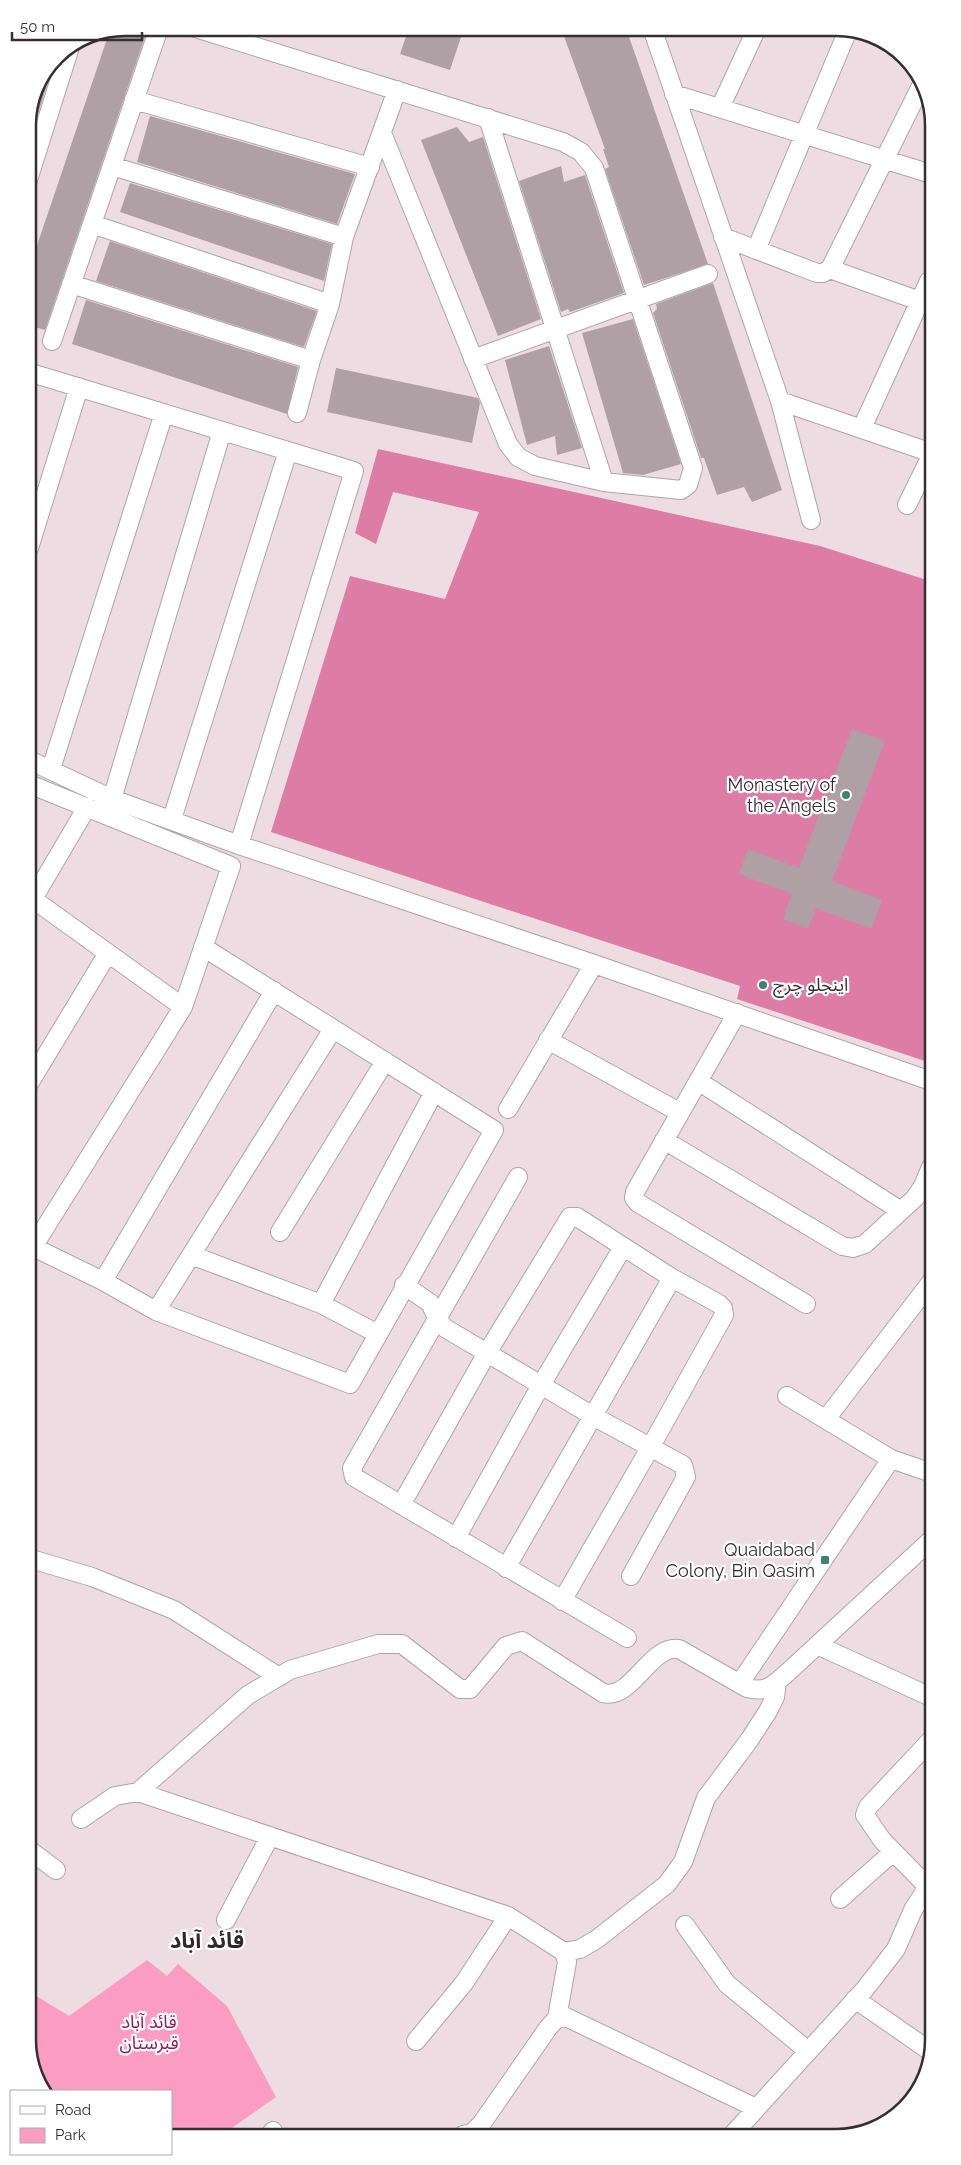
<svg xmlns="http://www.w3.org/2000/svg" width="961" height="2165" font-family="Raleway,'Noto Sans Arabic',sans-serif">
<rect width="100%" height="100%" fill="#eddde3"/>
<path fill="#fb9dc3" d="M147 1960 167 1976 178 1964 227 2006 276 2097 232 2128 227 2137H171V2091H47L33 2072V1994L69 2016Z"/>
<path fill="#dd7ca5" d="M378 449 820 546 930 581 931 1063 737 999 740 986 271 832 350 576 445 599 479 512 393 492 376 544 355 533Z"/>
<path fill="#afa0a5" d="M125 28H148L45 330 28 325V272L110 30Z
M409 28H464L450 70 400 54Z
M561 28H626L708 264 644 285 605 169 609 167 603 149H605Z
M56 57 28 145V119L35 87Z
M150 116 355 174 337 224 137 162Z
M457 127 469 142 483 137 541 319 498 336 421 140Z
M561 166 564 182 585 175 624 293 570 312 568 309 561 312 519 181Z
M130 183 332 244 324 281 120 212Z
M110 241 317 311 304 347 96 281Z
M713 283 782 490 752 502 744 487 717 495 704 458H701L653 313 657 309 656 304Z
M86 300 298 367 287 414 72 344Z
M633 319 681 464 643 475 623 473 582 333Z
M549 346 582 448 557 455 555 436 527 445 505 360Z
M336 368 478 398 480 403 472 443 327 412Z
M852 729 885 741 832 881 882 900 871 929 816 908 808 929 783 919 792 894 739 874 748 849 799 868Z"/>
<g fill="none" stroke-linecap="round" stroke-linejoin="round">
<g stroke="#b2a3a8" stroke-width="20">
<path id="minor" d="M195 28 563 142 581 152 594 168 693 468 688 485 681 490 604 482 535 466 518 457 508 444 382 133
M652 28 780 401 811 520
M674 94 928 173
M134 100 370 167
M720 108 757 28
M488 118 604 482
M112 166 344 237
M28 180 70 47
M92 224 330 304
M723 237 817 273H823L830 269 922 84
M756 250 848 30
M830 269 928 304
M71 284 311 360
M52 341 159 28
M473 359 708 274
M28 372 354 471 239 845
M780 401 929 452
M297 413 311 360 330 304 344 237 397 90
M862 428 929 281
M907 505 929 460
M29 548 79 387
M29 760 112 799 239 845 594 964 931 1081
M51 769 164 413
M29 784 231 866 183 1007 33 1247 103 1281 156 1311 350 1384 494 1130 203 947
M112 799 222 431
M172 819 288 451
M30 897 183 1007
M30 904 87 807
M737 1013 635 1192 634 1198 638 1203 806 1304
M548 1040 679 1112
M698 1081 901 1211
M30 1082 108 953
M508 1109 594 964
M664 1140 842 1246 853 1248 865 1244 915 1198 923 1186 931 1167
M518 1177 352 1468 354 1477 627 1638
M280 1232 385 1061
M191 1255 321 1304 378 1334
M103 1281 274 991
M404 1285 430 1303 439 1322 445 1328 593 1416 683 1465 686 1477 631 1576
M321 1304 434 1092
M156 1311 333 1029
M787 1396 891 1459 932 1473
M826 1419 931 1282
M401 1505 487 1353 570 1217H577L672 1278 719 1304 723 1308 724 1315 650 1448 562 1601
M456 1538 541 1385 623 1247
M31 1559 92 1577 174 1610 279 1677
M506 1568 672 1278
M817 1645 933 1698
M740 1683 891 1459
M138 1792 248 1695 290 1670 378 1644H402L460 1689H470L506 1646 522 1641 603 1693C632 1701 650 1644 679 1649L747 1688C767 1693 773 1685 787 1673L932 1539
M81 1819 115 1796 138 1792 508 1916 564 1952 567 1962 557 2018
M32 1852 56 1870
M928 1887 882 1840 865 1815 868 1807 930 1741
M840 1899 893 1852
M226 1920 270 1836
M685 1925 727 1984 808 2051
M564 1952 580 1949 597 1939 667 1884 683 1862 706 1798 750 1739 768 1711 775 1697 777 1682
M855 1999 930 2051
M416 2041 464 1983 508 1916
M734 2133 865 1989 896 1949 913 1910 933 1879
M463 2135 472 2133 482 2123 548 2028 557 2018 566 2017 756 2108
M269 2136 273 2131"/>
</g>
<use href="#minor" stroke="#fff" stroke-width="18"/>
</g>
<g fill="#41816f" stroke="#fff" stroke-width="2">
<circle cx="846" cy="795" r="5"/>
<circle cx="763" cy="985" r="5"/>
<rect x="820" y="1555" width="10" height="10" rx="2.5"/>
</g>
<g text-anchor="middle" stroke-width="4.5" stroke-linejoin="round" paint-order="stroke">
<g font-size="18" fill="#352f31" stroke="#fff" text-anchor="end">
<text x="836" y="791">Monastery of<tspan x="836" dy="21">the Angels</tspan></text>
<text x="773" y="991" text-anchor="start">اینجلو چرچ</text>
<text x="815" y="1556">Quaidabad<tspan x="815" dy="21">Colony, Bin Qasim</tspan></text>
</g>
<g font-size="18" fill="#8f1b58" stroke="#fff">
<text x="149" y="2028">قائد آباد<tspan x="149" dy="21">قبرستان</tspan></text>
</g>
<g font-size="22" font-weight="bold" fill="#32272b" stroke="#fff">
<text x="207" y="1948">قائد آباد</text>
</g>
</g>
<path d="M0 0H961V2165H0ZM125 36H836A89 89 0 0 1 925 125V2040A89 89 0 0 1 836 2129H125A89 89 0 0 1 36 2040V125A89 89 0 0 1 125 36Z" fill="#fff" fill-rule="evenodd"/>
<path fill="none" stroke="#352f31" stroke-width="2.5" d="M125 36H836A89 89 0 0 1 925 125V2040A89 89 0 0 1 836 2129H125A89 89 0 0 1 36 2040V125A89 89 0 0 1 125 36Z"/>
<rect x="10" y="2090" width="162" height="65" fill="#ffffff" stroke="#aeacad"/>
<rect x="20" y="2106" width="25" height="8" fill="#ffffff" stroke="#aeacad"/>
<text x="55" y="2115" font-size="15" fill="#352f31">Road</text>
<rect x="20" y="2128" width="25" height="15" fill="#fb9dc3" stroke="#aeacad"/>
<text x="55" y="2140" font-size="15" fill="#352f31">Park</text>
<path d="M12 32v8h130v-8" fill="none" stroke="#352f31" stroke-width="2.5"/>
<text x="20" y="32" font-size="15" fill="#352f31" stroke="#ffffff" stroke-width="4" paint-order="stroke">50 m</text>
</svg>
